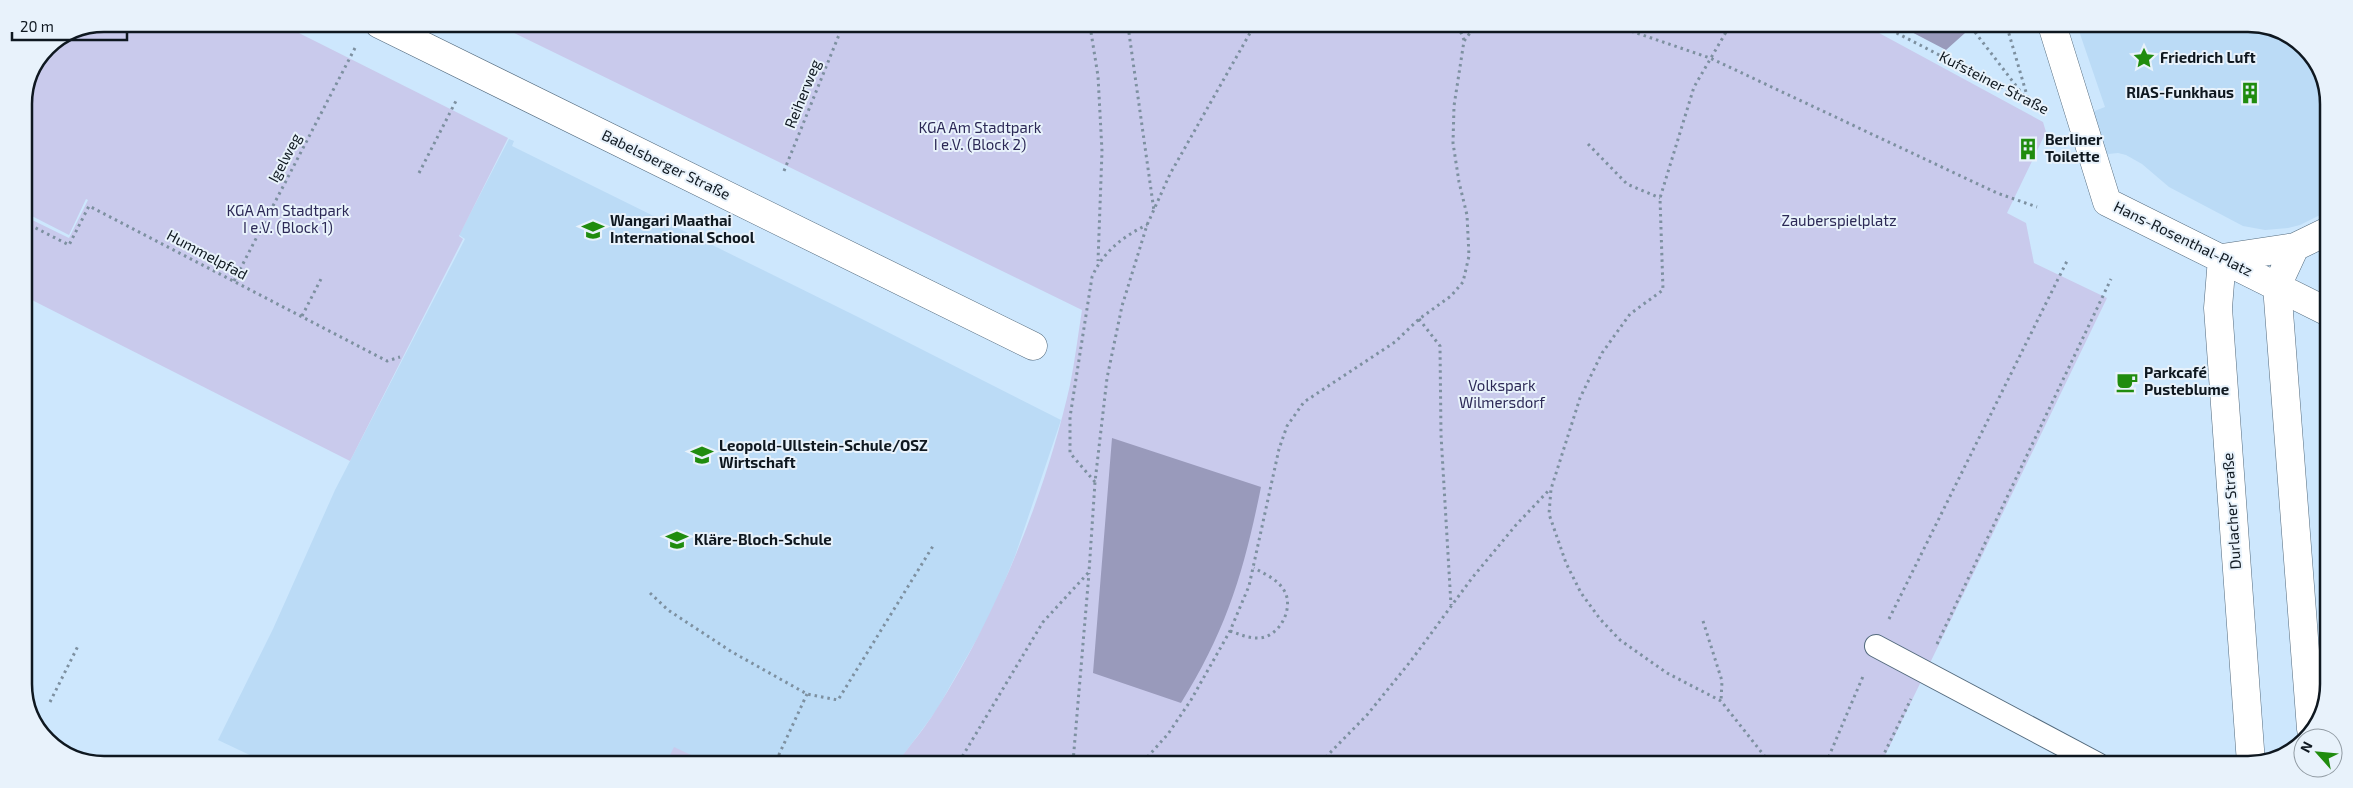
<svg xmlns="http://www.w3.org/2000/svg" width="2353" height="788" font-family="'Exo 2',sans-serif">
<rect width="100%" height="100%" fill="#cde7fd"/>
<path fill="#bbdbf6" d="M2078 28H2274L2312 55 2329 99 2328 211 2300 225 2288 228 2265 230 2243 226 2169 187 2142 164 2126 155 2118 153 2099 155 2084 115 2105 107Z
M509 139 514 141 512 146 858 317 1061 420 1015 556 990 616 936 711 898 762 260 760 218 740 273 629 335 490 465 239 459 235Z"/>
<path fill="#c9caec" d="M105 24H281L508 138 459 236 463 239 350 461 24 296V216L69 238 88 200 86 199 69 235 24 212V100L48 47Z
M498 25 1868 27 2043 122 2046 132 2007 213 2026 223 2034 263 2107 298 1881 764 898 762C910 745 925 728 936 710 997 614 1045 496 1070 385 1075 360 1078 335 1082 310Z
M674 747 704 761H667Z"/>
<path fill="#999abb" d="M1902 27H1961L1965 33 1946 50Z
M1112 438 1261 487C1244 571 1227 629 1181 703L1093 673Z"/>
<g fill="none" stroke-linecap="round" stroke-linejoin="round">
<g stroke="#536a7d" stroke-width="24">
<path id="service" d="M1876 646 2098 764"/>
</g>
<g stroke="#536a7d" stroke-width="29">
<path id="minor" d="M379 24 1033 346
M2053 28 2107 202 2328 312
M2222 258 2218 308 2251 763
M2222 258 2295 247
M2277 286 2311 729
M2277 286 2295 247 2328 231"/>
</g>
<path stroke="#7d90a0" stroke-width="3" stroke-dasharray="2.5 4" stroke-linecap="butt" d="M1090 26 1098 76 1102 151 1098 261
M1128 26 1154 211
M1458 26 1464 40
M1619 27 1710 58 1997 193 2037 207
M1729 27 1694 87 1660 198 1663 290 1630 314 1602 353 1580 398 1551 489 1549 514 1566 563 1581 593 1600 619 1620 640 1667 673 1721 701 1770 763
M1885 27 2042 108
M1971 27 2027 100
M2007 27 2028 99
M1588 144 1627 184 1660 198
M784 171 843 25
M419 173 457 99
M24 222 69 245 89 206 387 361 400 357
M234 281 355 48
M302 316 322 277
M1419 319 1440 346 1441 435 1451 605
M1095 482 1070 453V417L1092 277C1102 253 1123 236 1147 225
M650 593 668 610 732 652 807 694 838 700 933 546
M1889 619 2068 259
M1703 621 1722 681 1721 701
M1230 631C1239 634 1248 638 1257 638 1278 639 1294 610 1285 592 1279 580 1265 574 1254 568
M1937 644 2111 279
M50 702 78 646
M776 761 807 694
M959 762 1043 622 1089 572 1095 482 1107 378 1122 306 1147 225 1170 174 1254 26
M1073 762 1089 573
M1143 762 1168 734 1191 700 1230 631 1249 586 1279 449 1287 426 1304 402 1395 342 1419 319 1451 296 1463 282 1469 256 1467 215 1459 182 1453 143 1454 106 1464 41 1475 26
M1321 762 1367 715 1410 662 1472 578 1516 525 1550 489
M1826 763 1864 674
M1879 764 1911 699"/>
<use href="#service" stroke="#fff" stroke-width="22"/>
<use href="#minor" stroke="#fff" stroke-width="28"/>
</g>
<defs>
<g id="sight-bare" transform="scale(1.725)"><path d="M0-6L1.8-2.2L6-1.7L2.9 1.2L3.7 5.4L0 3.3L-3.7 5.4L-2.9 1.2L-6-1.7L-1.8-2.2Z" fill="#208c0e" stroke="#e8f2fb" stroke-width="2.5" paint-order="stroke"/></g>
<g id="building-bare" transform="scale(1.725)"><path d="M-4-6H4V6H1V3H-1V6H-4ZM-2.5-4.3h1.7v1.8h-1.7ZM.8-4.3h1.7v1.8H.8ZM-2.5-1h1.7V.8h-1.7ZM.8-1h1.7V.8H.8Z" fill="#208c0e" stroke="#e8f2fb" stroke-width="2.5" paint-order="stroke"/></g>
<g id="school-bare" transform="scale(1.725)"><path d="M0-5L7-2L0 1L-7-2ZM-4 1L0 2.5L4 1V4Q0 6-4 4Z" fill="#208c0e" stroke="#e8f2fb" stroke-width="2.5" paint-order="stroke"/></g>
<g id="cafe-bare" transform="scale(1.725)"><path d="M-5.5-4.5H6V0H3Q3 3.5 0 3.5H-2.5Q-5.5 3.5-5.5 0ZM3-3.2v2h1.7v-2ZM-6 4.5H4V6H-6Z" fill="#208c0e" stroke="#e8f2fb" stroke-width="2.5" paint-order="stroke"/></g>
</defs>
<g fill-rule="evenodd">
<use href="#sight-bare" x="2144" y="58"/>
<use href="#building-bare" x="2250" y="93"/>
<use href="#building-bare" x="2028" y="149"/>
<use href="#school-bare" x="593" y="230"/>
<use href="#cafe-bare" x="2127" y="382"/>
<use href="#school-bare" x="702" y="455"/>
<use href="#school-bare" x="677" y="540"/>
</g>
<g text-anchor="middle" stroke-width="4" stroke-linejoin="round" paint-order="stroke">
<g font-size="15" font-weight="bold" fill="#0f1820" stroke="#e8f2fb" text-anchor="start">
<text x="2160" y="63">Friedrich Luft</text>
<text x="2234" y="98" text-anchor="end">RIAS-Funkhaus</text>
<text x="2045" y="145">Berliner<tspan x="2045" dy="17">Toilette</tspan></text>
<text x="610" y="226">Wangari Maathai<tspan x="610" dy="17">International School</tspan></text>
<text x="2144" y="378">Parkcafé<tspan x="2144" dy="17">Pusteblume</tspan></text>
<text x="719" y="451">Leopold-Ullstein-Schule/OSZ<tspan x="719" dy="17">Wirtschaft</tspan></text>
<text x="694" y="545">Kläre-Bloch-Schule</text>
</g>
<g font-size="15" fill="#0f1820" stroke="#e8f2fb">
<text transform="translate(1994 83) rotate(27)" y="5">Kufsteiner Straße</text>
<text transform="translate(803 94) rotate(-68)" y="5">Reiherweg</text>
<text transform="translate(285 158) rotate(-62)" y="5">Igelweg</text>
<text transform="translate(666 165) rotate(26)" y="5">Babelsberger Straße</text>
<text transform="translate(2183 239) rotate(26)" y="5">Hans-Rosenthal-Platz</text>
<text transform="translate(207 255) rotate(28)" y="5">Hummelpfad</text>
<text transform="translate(2232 511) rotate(-94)" y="5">Durlacher Straße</text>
</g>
<g font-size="15" fill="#2c2956" stroke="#e8f2fb">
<text x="980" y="133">KGA Am Stadtpark<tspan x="980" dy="17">I e.V. (Block 2)</tspan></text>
<text x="288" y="216">KGA Am Stadtpark<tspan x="288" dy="17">I e.V. (Block 1)</tspan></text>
<text x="1839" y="226">Zauberspielplatz</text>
<text x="1502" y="391">Volkspark<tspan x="1502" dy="17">Wilmersdorf</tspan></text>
</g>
</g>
<path d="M0 0H2353V788H0ZM104 32H2248A72 72 0 0 1 2320 104V684A72 72 0 0 1 2248 756H104A72 72 0 0 1 32 684V104A72 72 0 0 1 104 32Z" fill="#e8f2fb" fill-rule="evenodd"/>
<path fill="none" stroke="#0f1820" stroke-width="2.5" d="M104 32H2248A72 72 0 0 1 2320 104V684A72 72 0 0 1 2248 756H104A72 72 0 0 1 32 684V104A72 72 0 0 1 104 32Z"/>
<g transform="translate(2318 753) rotate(297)"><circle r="24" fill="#e8f2fb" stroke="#919ba3"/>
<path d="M0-4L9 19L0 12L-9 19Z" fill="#208c0e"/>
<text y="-8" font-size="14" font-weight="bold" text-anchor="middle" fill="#0f1820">N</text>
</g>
<path d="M12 32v8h115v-8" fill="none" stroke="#0f1820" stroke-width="2.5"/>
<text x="20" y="32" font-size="15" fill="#0f1820" stroke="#e8f2fb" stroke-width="4" paint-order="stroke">20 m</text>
</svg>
